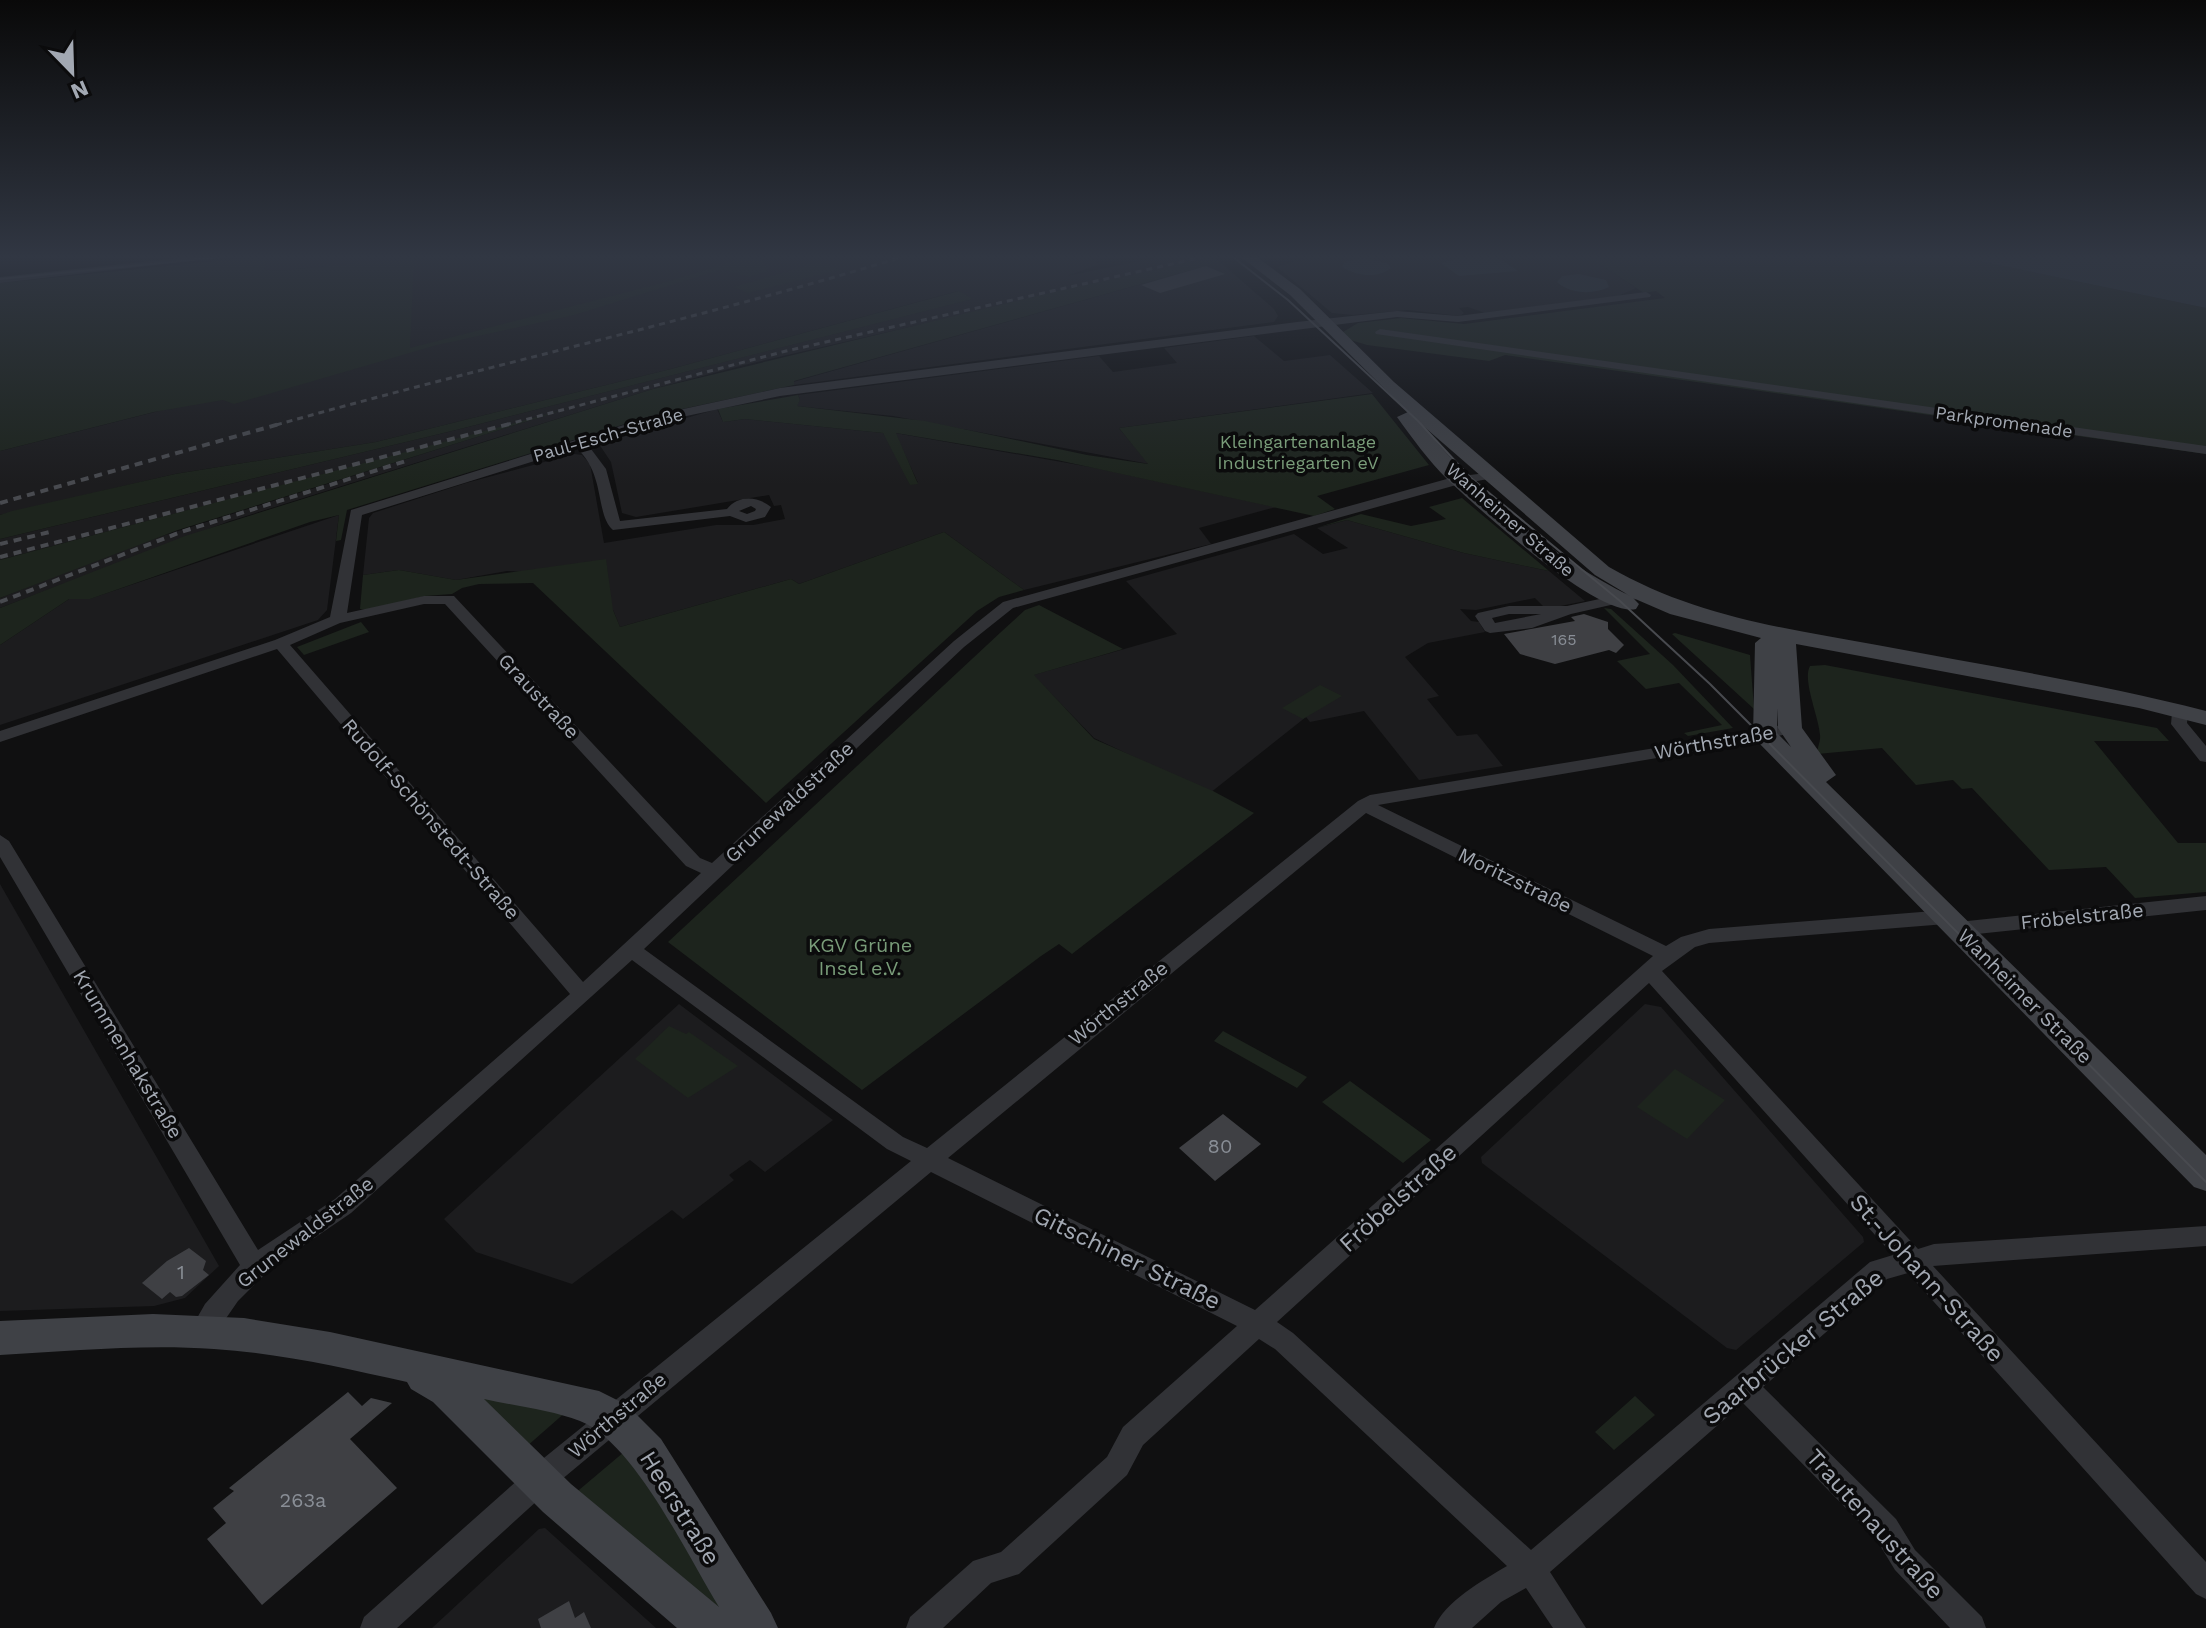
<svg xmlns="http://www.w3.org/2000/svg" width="2206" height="1628" font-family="'Work Sans',sans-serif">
<rect width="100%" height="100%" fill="#101011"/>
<path fill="#1c1c1e" d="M267 257H1097L1091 259 1099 264 1067 276 1160 257H1215L744 365 653 389 230 521 0 608V598L124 548 534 419 0 560V539L456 430 972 299 958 291 671 369 376 442 175 474 0 515V451L409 348 413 258 275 271 264 269Z
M1308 257H1589L1636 288 1618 296 1485 313 1468 307 1459 308 1464 313 1460 316 1408 310 1353 315 1332 313 1277 267Z
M1220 262 1274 309 1278 316 1274 322 794 385 793 382Z
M1254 336 1284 361 1330 355 1373 393 1119 428 1149 464 893 416 796 406 800 400 798 395 1099 356 1113 372 1177 363 1164 348Z
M717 409 723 422 745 419 883 433 918 483 895 433 1096 468 1276 507 1199 528 1211 544 1024 590 944 532 799 584 791 579 620 627 613 610 524 572 507 571 456 580 399 570 363 575 369 518 373 513 466 483 574 454 582 455 590 464 604 543 716 525H753L785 519 781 505 774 506 769 495 636 517 622 513 611 462 599 444Z
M339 515 327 610 318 620 0 725V645L69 599 86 597 89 599Z
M1347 520 1464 553 1549 571 1585 601 1546 609 1535 598 1476 610 1460 609 1471 621 1479 622 1485 632 1428 643 1405 657 1439 696 1427 699 1457 736 1477 734 1503 766 1419 780 1364 711 1310 722 1306 717 1210 793 1094 738 1033 675 1177 634 1126 581 1294 534 1323 554 1348 548 1317 528Z
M0 884 219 1266 185 1298 154 1306 0 1311Z
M679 1004 833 1120 765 1172 750 1160 729 1175 734 1180 683 1219 672 1210 572 1284 476 1252 444 1219Z
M1645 1004 1661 1007 1863 1237 1864 1242 1736 1350 1727 1348 1482 1163 1481 1157Z
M545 1528 656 1628H432L539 1529Z"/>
<path fill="#1d241d" d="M257 257H267L264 269 275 271 414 258 410 348 670 281 746 257H761L768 271 749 277 723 269 574 315 437 345 234 404 223 400 154 412 0 451V283Z
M1215 257 1220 262 794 381V385L654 415 347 510 341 540 336 541 339 515 310 522 90 599H69L0 645V608L185 536 653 389 1058 291Z
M1589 257H1960L2206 308V454L1505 355 1489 361 1367 345 1344 338 1343 332 1358 323 1401 318 1464 324 1665 298 1656 291 1644 293Z
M819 262 839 270 748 293 734 287Z
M959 291 973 299 456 430 0 539V515L12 511 175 474 376 442 671 369Z
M1372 394 1429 465 1317 496 1335 509 1314 516 1057 460 896 433 918 484 910 485 883 433 745 419 723 422 718 409 798 395 800 400 797 406 925 421 1087 455 1148 464 1119 428Z
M567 409 178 530 0 598V560Z
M1462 498 1549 571 1464 553 1347 520 1316 528 1361 514 1411 526 1446 519 1429 507Z
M944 532 1024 590 999 597 977 611 766 803 533 583 479 584 462 588 452 594 425 596 368 610 360 609 363 575 399 570 456 580 606 559 613 610 620 627 791 579 799 584Z
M1039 605 1123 649 1034 675 1094 739 1213 791 1254 813 1072 954 1059 944 1041 956 862 1090 668 942 1001 632 1025 610Z
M1604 608 1611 609 1673 665 1733 728 1688 736 1684 733 1722 725 1679 683 1646 689 1617 661 1650 654Z
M361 622 369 632 304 655 297 647Z
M1675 633 1750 655 1754 709 1672 634Z
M1825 665 2157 728 2169 741H2094L2178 843H2206V892L2135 898 2106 867 2049 870 1972 788 1962 789 1953 780 1916 785 1882 748 1817 754C1817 748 1821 741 1820 735 1819 717 1802 680 1810 666Z
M1320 685 1342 696 1303 719 1282 708Z
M669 1026 686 1034 689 1032 738 1066 688 1098 635 1059Z
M1223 1031 1307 1077 1297 1088 1214 1041Z
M1675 1069 1725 1100 1687 1139 1637 1107Z
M1350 1081 1431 1140 1403 1163 1322 1102Z
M474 1393 567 1411 526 1447Z
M1635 1396 1655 1415 1614 1450 1595 1432Z
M624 1452 635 1466 735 1623 573 1495Z"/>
<path fill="#2a3339" d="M1465 257H1497L1518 271 1459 276 1441 263Z
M1960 257H2206V308Z
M1364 258 1387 263 1391 268C1377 279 1357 276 1342 267L1344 262Z
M1579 274 1606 280 1609 287C1593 295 1570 294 1557 282L1562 276Z"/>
<path fill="#3f4044" d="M1206 266 1225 274 1160 293 1141 285Z
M1584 614 1608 622V629L1624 645 1616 653 1609 650 1555 664 1520 654 1504 634 1575 621 1571 617Z
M1223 1114 1261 1144 1215 1181 1179 1148Z
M189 1248 206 1261 203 1270 209 1275 182 1296 176 1297 170 1292 162 1299 142 1283 167 1261Z
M348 1392 362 1406 371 1398 392 1403 350 1439 397 1488 262 1605 207 1539 226 1523 213 1508 234 1491 229 1488Z
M569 1601 575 1618 584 1612 591 1628H541L538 1619Z"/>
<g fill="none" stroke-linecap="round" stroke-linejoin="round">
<path fill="#313236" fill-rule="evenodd" d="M189 257H224L0 283V277Z
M1646 292 1651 295 1650 297 1458 322 1397 317 780 396 663 421 588 445 606 469 620 521 727 509C738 495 758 496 771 507L765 517 746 522 730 516 613 530C595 515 606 473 576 448L362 515 347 613 424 596H454L700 858 712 863 954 641 1003 602 1454 477 1494 472V478L1460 484 1013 608 964 647 644 949 903 1137 927 1148 1358 801 1370 795 1746 733 1790 723 1796 724 1798 728 1796 732 1746 743 1378 805 1666 946 1681 937 1709 929 1946 910 1953 912 1956 917 1953 922 1946 924 1709 943 1695 947 1662 971 1918 1249 1934 1244 2206 1226V1246L1933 1266 2206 1562V1599L2196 1594 1908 1273 1887 1279 1763 1387 1896 1519 1915 1550 1982 1617 1986 1628H1950L1895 1570 1876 1539 1743 1403 1550 1572 1586 1628H1553L1526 1588 1501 1602 1472 1628H1434C1445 1601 1482 1581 1507 1566L1275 1349 1259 1339 1143 1445 1127 1475 1019 1574 991 1583 943 1628H906L910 1617 973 1561 1001 1552 1107 1457 1123 1427 1237 1326 931 1172 549 1490 397 1628H360L364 1617 529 1470 911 1161 887 1149 632 960 351 1213 272 1267 238 1301 211 1340 202 1344 193 1340 189 1332 205 1304 240 1265 0 857V835L9 841 258 1250 335 1199 570 994 277 649 0 742V731L275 640 330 617 351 510 656 415 780 388 1297 322 1397 311 1458 316ZM751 506 756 509 755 511 747 514 739 511ZM424 604H445L686 866 701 873 583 982 290 645 340 623ZM1366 813 1653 956 1255 1310 948 1158ZM1649 983 1893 1255 1870 1262 1531 1550 1293 1333 1277 1322Z
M1380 329 2206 446V454L1376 334 1375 332Z
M1632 592 1639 596 1637 599 1571 614 1532 628 1490 633 1485 631 1475 616 1478 613 1509 606H1567ZM1509 614H1541L1495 623 1492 618Z
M2180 708 2188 713 2187 723 2206 746V762L2200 761 2171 724 2172 713Z
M2206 896V910L1958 936 1951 934 1948 929 1951 924 1958 922Z"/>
<path fill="#3f4146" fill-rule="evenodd" d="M1241 257H1257L1300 289 1394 382 1609 567C1694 616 1782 628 1877 645 1987 666 2098 683 2206 711V725L2139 708 1796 644 1802 728 1836 775 1826 782 2206 1155V1191L2194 1187 1756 740 1753 735 1755 643 1761 638 1670 614 1633 598 1639 604 1636 609C1597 618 1477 507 1447 479 1429 461 1412 438 1397 417L1408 412 1290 295ZM1421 424 1595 575 1630 596C1549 556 1479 493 1421 424ZM1777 708 1778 728 1791 747 1777 733Z
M153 1314 244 1318 330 1332 599 1391 627 1405 661 1439 771 1613 778 1628H677L543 1512 433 1402 411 1389 407 1382C344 1368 279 1353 214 1349 143 1344 71 1351 0 1355V1321ZM484 1399C515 1406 551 1410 580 1421 634 1442 688 1557 719 1607L571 1484Z"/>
<path stroke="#484a4f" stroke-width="2" d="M1233 257 1288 300 1418 421 1471 478 1620 601 1710 684 2206 1182
M0 279 221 257"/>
<path stroke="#484a4f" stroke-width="3" stroke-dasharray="6 5" stroke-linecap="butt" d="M276 425C484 366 696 320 902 257
M505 425 786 351 1203 257"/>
<path stroke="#484a4f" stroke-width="4" stroke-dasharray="8 6" stroke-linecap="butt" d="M0 503 283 423
M0 544 54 531
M0 557 513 423
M0 602 181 532 409 460"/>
</g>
<linearGradient id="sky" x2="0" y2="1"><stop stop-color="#090909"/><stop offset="0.53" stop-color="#313743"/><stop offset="1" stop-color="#313743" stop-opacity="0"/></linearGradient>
<rect width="2206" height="485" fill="url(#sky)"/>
<g text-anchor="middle" stroke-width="7" stroke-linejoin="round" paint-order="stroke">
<g font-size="16" fill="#898e96">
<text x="1564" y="645">165</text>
</g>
<g font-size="18" fill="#a2a8b2" stroke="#0b0b0c">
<text transform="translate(2004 422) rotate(8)" y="6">Parkpromenade</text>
<text transform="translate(608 435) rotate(-16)" y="6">Paul-Esch-Straße</text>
<text transform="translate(1510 520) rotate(41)" y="6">Wanheimer Straße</text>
</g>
<g font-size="18" fill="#799c79" stroke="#0b0b0c">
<text x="1298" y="448">Kleingartenanlage<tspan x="1298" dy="21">Industriegarten eV</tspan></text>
</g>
<g font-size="20" fill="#a2a8b2" stroke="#0b0b0c">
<text transform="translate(539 696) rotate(47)" y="7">Graustraße</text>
<text transform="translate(1714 742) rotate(-10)" y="7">Wörthstraße</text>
<text transform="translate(789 802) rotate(-43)" y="7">Grunewaldstraße</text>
<text transform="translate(431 819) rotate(49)" y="7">Rudolf-Schönstedt-Straße</text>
<text transform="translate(1515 880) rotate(26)" y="7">Moritzstraße</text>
<text transform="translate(2082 916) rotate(-6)" y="7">Fröbelstraße</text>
<text transform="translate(2025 996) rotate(45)" y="7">Wanheimer Straße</text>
<text transform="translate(1118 1003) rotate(-39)" y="7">Wörthstraße</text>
<text transform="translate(128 1054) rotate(59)" y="7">Krummenhakstraße</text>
<text transform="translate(305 1232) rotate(-38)" y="7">Grunewaldstraße</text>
<text transform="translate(617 1415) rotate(-40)" y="7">Wörthstraße</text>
</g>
<g font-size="20" fill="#799c79" stroke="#0b0b0c">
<text x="860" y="952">KGV Grüne<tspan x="860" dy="23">Insel e.V.</tspan></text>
</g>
<g font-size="20" fill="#898e96">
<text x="1220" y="1153">80</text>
<text x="181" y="1279">1</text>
<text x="303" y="1507">263a</text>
</g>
<g font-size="24" fill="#a2a8b2" stroke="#0b0b0c">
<text transform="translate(1398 1198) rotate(-42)" y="8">Fröbelstraße</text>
<text transform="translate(1127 1258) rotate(26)" y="8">Gitschiner Straße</text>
<text transform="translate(1927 1278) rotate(48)" y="8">St.-Johann-Straße</text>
<text transform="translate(1793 1347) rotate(-40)" y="8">Saarbrücker Straße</text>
<text transform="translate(680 1508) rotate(58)" y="8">Heerstraße</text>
<text transform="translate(1875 1524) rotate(48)" y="8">Trautenaustraße</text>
</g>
</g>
<g transform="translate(72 72) rotate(157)" stroke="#0b0b0c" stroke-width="6" paint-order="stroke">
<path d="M0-6L14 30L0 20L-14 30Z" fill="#a2a8b2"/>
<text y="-12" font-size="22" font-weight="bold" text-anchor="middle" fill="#a2a8b2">N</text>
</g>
</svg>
